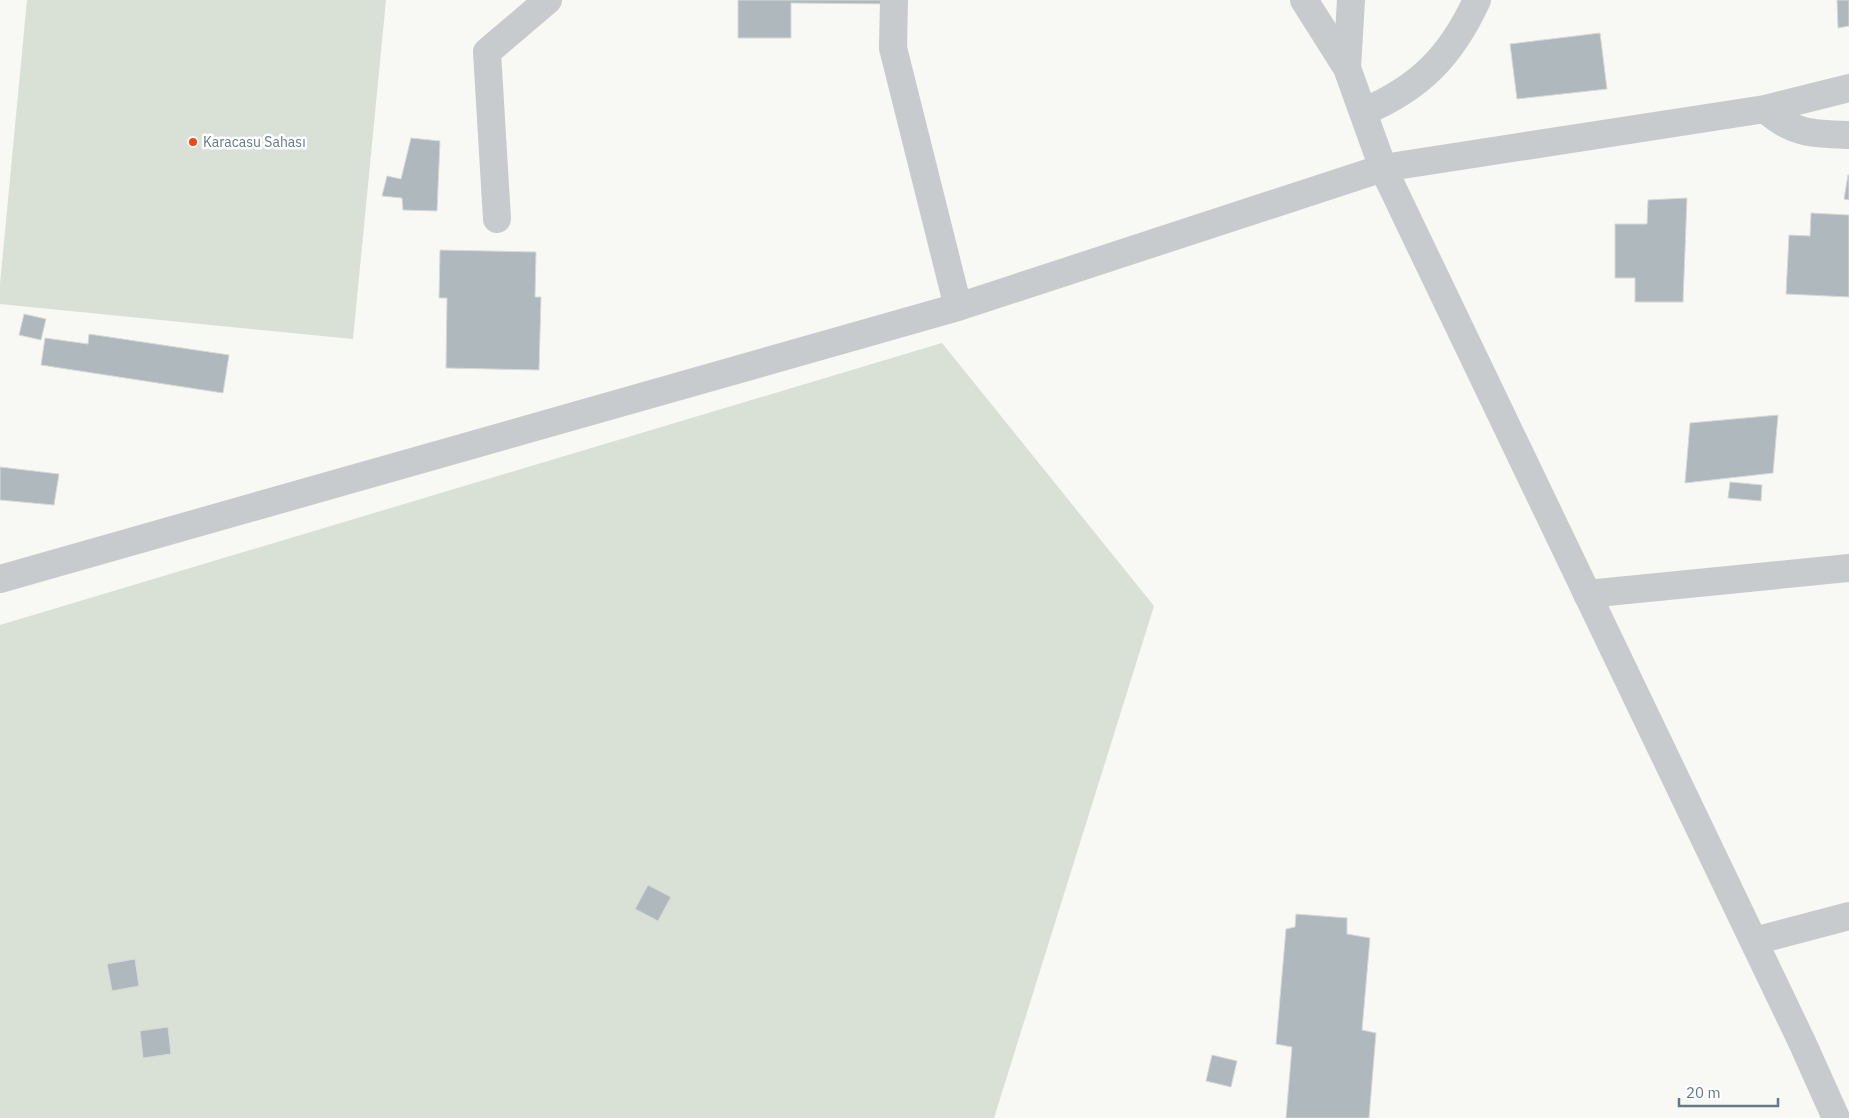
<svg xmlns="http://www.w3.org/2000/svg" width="1849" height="1118" font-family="'IBM Plex Sans',sans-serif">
<rect width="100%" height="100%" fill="#f8f8f4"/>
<path fill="#d9e0d5" d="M27 0H386L353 339 0 304V284Z
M942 343 1154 606 994 1118H0V625Z"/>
<path fill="#aeb8bd" stroke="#d9d9d6" d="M738 0H891V4L791 3V38H738Z
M1837 0H1849V26L1838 28Z
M1600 33 1607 89 1517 99 1510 44Z
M411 138 440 141 437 211 403 210 402 198 382 196 387 176 401 179Z
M1848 175H1849V200L1844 199Z
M1687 198 1683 302H1635V278H1615V224H1647L1648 200Z
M1811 213 1849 215V297L1786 294 1789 235 1810 236Z
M440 250 536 252 535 297H541L539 370 446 368 447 298H439Z
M24 314 46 319 41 340 19 335Z
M89 334 229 355 223 393 41 365 45 338 88 344Z
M1778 415 1773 473 1685 483 1690 423Z
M0 467 59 474 54 505 0 500Z
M1730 482 1762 485 1761 501 1728 498Z
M648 885 671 897 658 921 635 909Z
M1296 914 1347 918V934L1370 938 1362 1030 1376 1033 1369 1118H1286L1292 1047 1276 1044 1286 929 1295 927Z
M135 959 139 986 112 991 107 964Z
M168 1027 171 1054 143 1058 140 1031Z
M1212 1055 1237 1061 1231 1087 1206 1081Z"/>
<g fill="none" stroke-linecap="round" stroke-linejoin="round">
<path stroke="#c7cbce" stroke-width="28" d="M894 0 893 48 958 307
M1765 109C1792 134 1814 134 1849 135
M1363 112C1420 88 1451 56 1477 0
M497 219 487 52 548 0
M0 579 958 307 1383 168 1765 109 1849 88
M1587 594 1849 568
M1754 941 1849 916"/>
<path stroke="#c7cbce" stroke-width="28" d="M1304 0 1347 68 1383 168 1802 1042 1836 1118
M1347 68 1351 0"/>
</g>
<circle fill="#f54616" stroke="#fff" stroke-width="2" cx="193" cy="142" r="5"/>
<g text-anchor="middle" stroke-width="5" stroke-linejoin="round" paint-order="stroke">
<g font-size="14" fill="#637988" stroke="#fff" text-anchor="start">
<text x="203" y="147">Karacasu Sahası</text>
</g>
</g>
<path d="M1679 1098v8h99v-8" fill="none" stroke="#637988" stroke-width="2.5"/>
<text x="1686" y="1098" font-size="15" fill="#637988" stroke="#ffffff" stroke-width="4" paint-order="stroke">20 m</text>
</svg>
